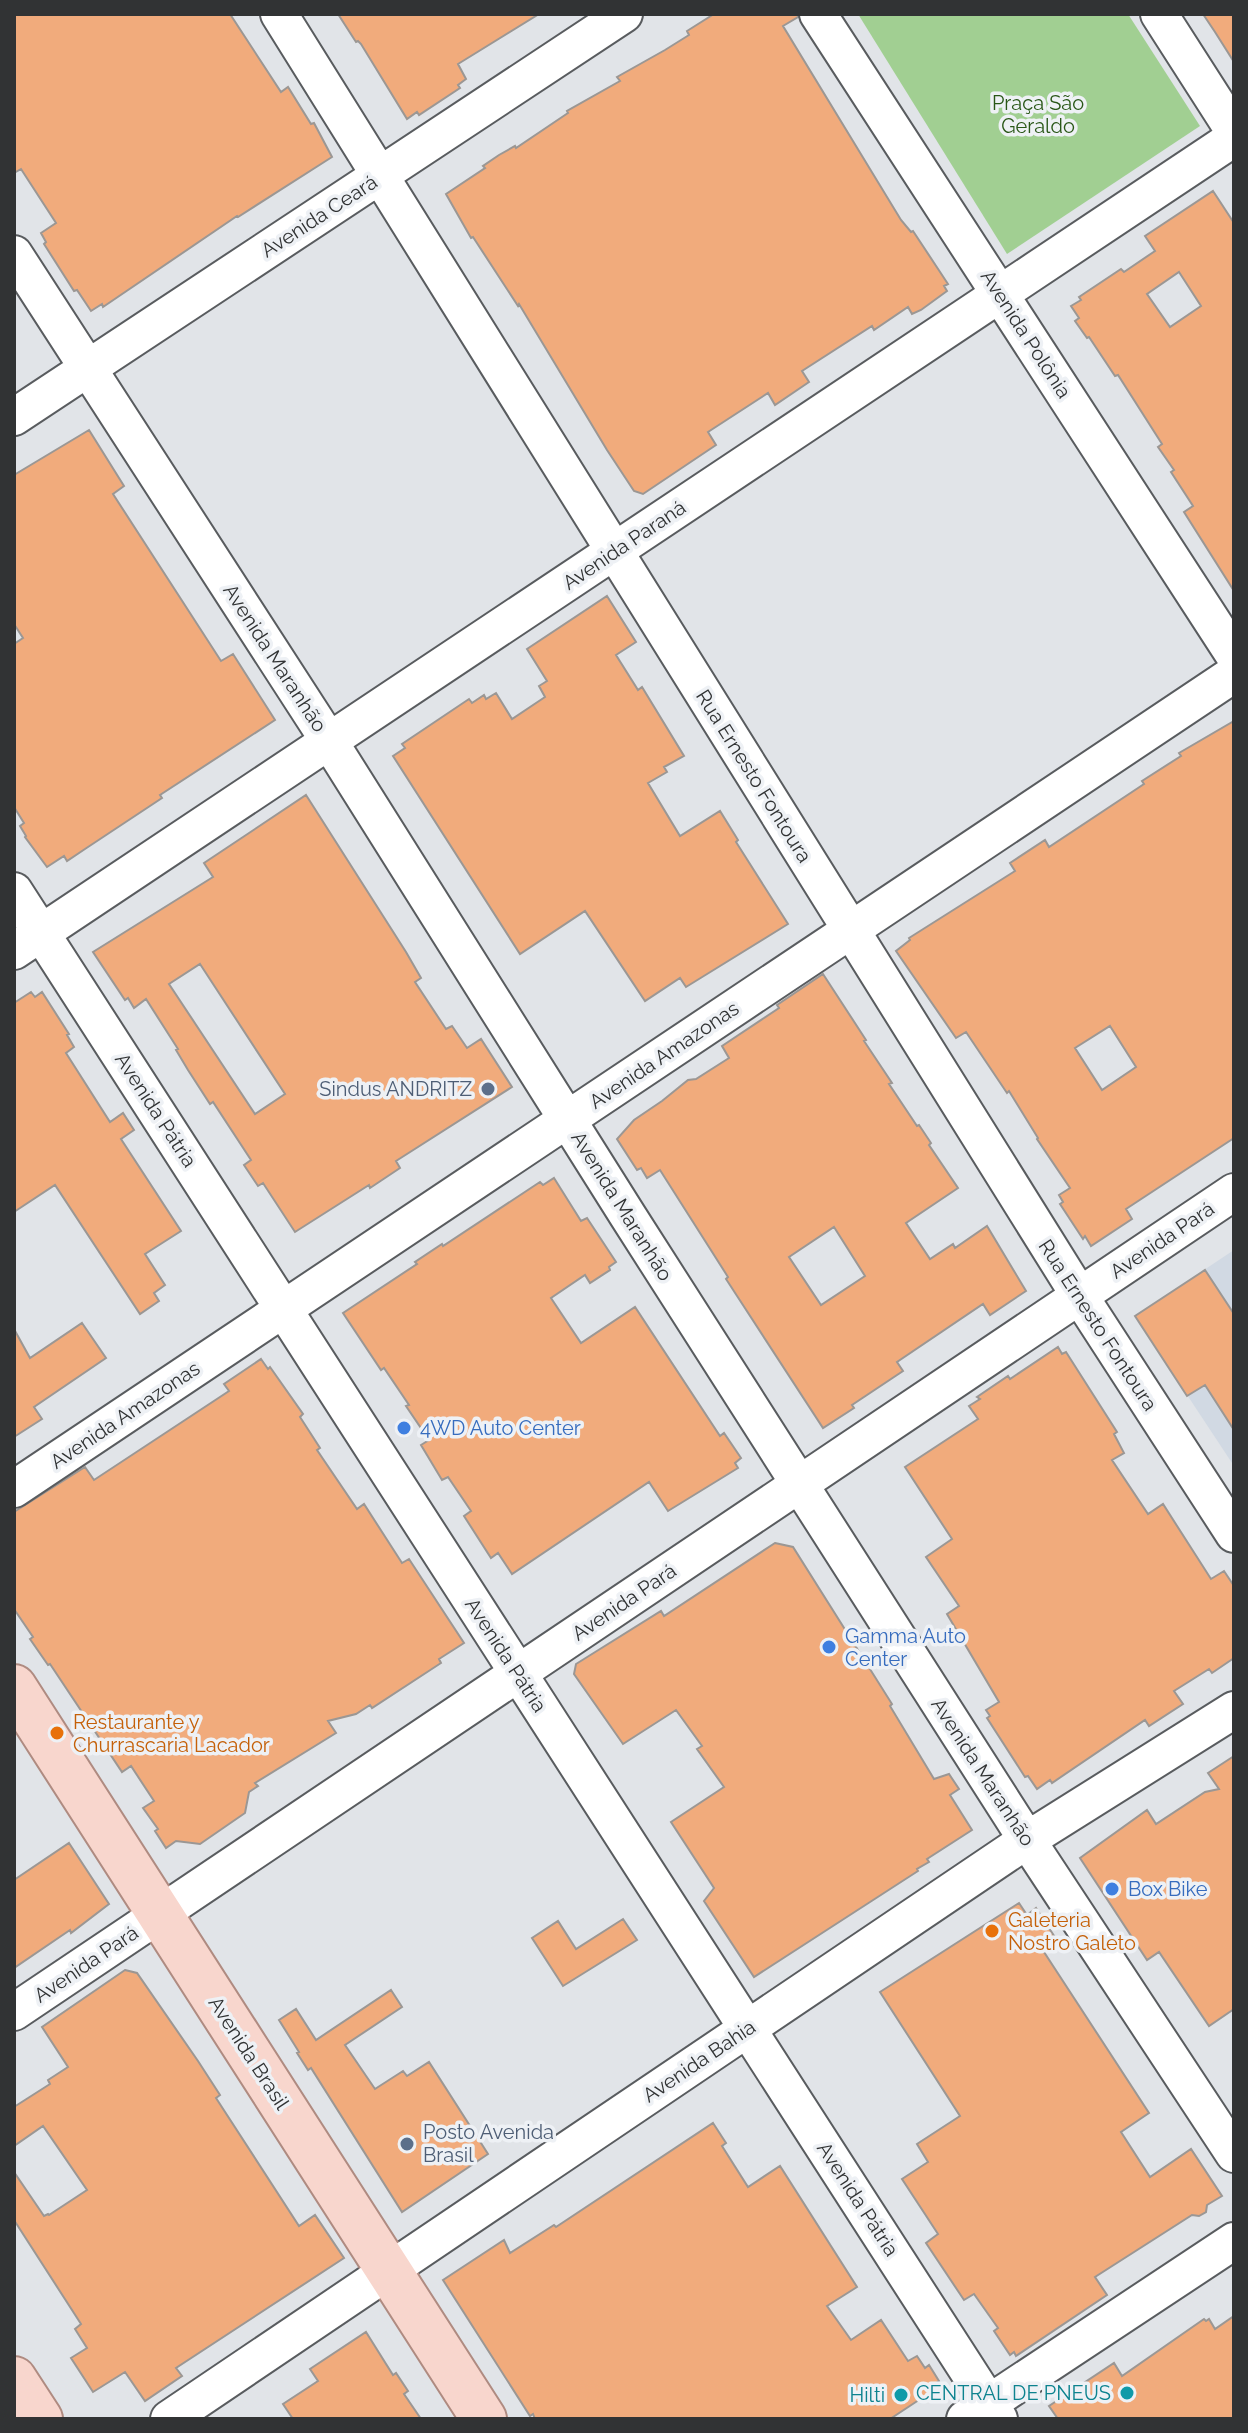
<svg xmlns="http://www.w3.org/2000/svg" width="1248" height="2433" font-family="Raleway,sans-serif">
<rect width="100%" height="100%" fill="#e1e4e8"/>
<path fill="#d1d9e3" d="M1234 1250V1466L1135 1316Z"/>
<path fill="#a1cf92" d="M858 14H1128L1200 126 1007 254Z"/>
<path fill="#f1ab7c" stroke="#9b9794" stroke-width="2" fill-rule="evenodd" d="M14 14H230L281 92 288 87 311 124 314 123 332 157 238 217 237 216 103 307 102 304 91 311 77 290 74 291 44 244 46 242 41 233 56 223 21 169 14 173Z
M338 14H539L458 64 466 79 458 85 460 88 419 115 417 112 407 119 361 44 358 41 356 42Z
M714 14H797L798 17 783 26 901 220 911 232 913 231 948 284 944 286 947 291 921 310 912 314 908 307 874 330 872 326 802 371 809 382 775 405 768 393 708 432 716 445 643 494 634 491 607 450 519 304 518 306 473 237 471 238 446 194 485 168 483 166 499 155 515 146 516 148 568 113 567 111 620 81 617 77 665 50 689 35 687 31Z
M1203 14H1234V62L1215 32Z
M1213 191 1234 223V591L1184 512 1193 506 1171 472 1174 470 1158 447 1162 444 1118 375 1115 376 1089 337 1087 338 1075 321 1079 318 1071 306 1081 300 1079 297 1121 269 1124 272 1155 251 1145 236ZM1179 272 1201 306 1170 327 1147 294Z
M89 430 124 486 113 494 221 661 233 654 275 720 160 795 162 798 85 849 67 861 64 856 47 867 25 837 26 836 20 826 24 823 14 807V644L23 638 14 624V475Z
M607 596 636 642 616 655 638 690 642 687 684 756 664 767 667 772 648 783 680 836 720 811 738 840 736 842 788 924 686 987 680 978 645 1001 585 911 520 954 393 756 405 748 402 744 469 699 472 703 484 695 486 699 496 693 512 719 545 697 539 686 547 681 527 649Z
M1234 721V1138L1126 1209 1132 1219 1091 1246 1085 1236 1083 1239 1060 1204 1063 1202 1059 1195 1070 1188 1037 1139 1038 1138 1009 1091 1007 1093 966 1032 956 1038 896 951 910 940 909 938 1015 871 1010 863 1045 840 1049 847 1144 784 1142 781 1181 756 1179 753ZM1110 1026 1136 1067 1102 1090 1075 1048Z
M306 795 406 952 421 978 415 982 446 1029 452 1026 467 1048 481 1039 512 1087 396 1161 400 1168 370 1188 369 1185 295 1232 263 1183 258 1186 244 1165 251 1160 213 1102 210 1104 188 1070 176 1050 178 1049 146 999 134 1008 128 998 125 1000 93 952 213 877 204 863ZM200 964 285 1094 255 1114 169 984Z
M823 974 866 1040 864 1041 892 1083 889 1084 917 1126 919 1125 931 1143 929 1145 958 1188 906 1223 930 1259 953 1244 955 1248 987 1226 1026 1291 990 1315 983 1304 897 1362 903 1371 852 1405 854 1408 823 1428 726 1279 728 1277 660 1170 647 1178 641 1168 637 1170 617 1139 634 1120 662 1101 688 1080 696 1079 729 1058 722 1046 779 1008 777 1005ZM834 1227 865 1276 821 1305 789 1257Z
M31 992 35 997 42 992 69 1034 67 1035 74 1047 66 1053 110 1122 123 1113 134 1130 121 1139 181 1231 145 1254 165 1285 154 1293 159 1301 140 1314 55 1185 14 1212V1003Z
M554 1178 581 1221 587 1218 616 1262 609 1267 610 1270 590 1283 585 1275 551 1298 581 1343 635 1307 720 1436 724 1433 741 1458 735 1463 738 1468 668 1511 649 1482 512 1574 498 1553 491 1558 464 1516 471 1511 448 1477 442 1480 421 1445 429 1440 406 1406 409 1405 384 1368 381 1370 343 1313 417 1264 415 1262 442 1244 443 1246 540 1182 543 1185Z
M1205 1270 1234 1314V1430L1205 1385 1187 1396 1135 1316Z
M82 1323 106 1358 34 1407 42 1419 14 1437V1329L30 1358Z
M1058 1347 1062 1354 1066 1352 1117 1432 1114 1434 1124 1453 1112 1460 1148 1514 1163 1504 1211 1579 1224 1571 1234 1586V1658L1212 1673 1209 1669 1174 1691 1183 1704 1149 1726 1145 1720 1052 1783 1050 1780 1037 1789 1028 1776 1025 1777 987 1718 990 1716 986 1710 999 1702 947 1614 959 1606 926 1557 952 1539 905 1467 978 1419 969 1406 980 1399 977 1397 1008 1376 1010 1379Z
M261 1359 268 1369 270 1367 303 1414 300 1417 320 1448 317 1450 357 1509 364 1504 402 1563 409 1559 464 1643 439 1659 441 1663 372 1708 370 1705 356 1714 328 1721 336 1733 255 1783 258 1786 249 1792 245 1813 200 1844 176 1841 166 1848 155 1831 158 1829 143 1808 154 1801 131 1766 122 1772 50 1664 48 1665 30 1639 33 1637 14 1609V1512L85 1467 94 1480 229 1391 224 1384Z
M775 1543 793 1547 892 1704 890 1706 934 1779 949 1774 959 1789 950 1795 972 1830 927 1859 929 1862 917 1869 918 1871 754 1977 704 1901 714 1888 671 1822 724 1787 697 1749 702 1746 676 1710 623 1744 574 1674 576 1664 661 1611 664 1616Z
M1234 1756V2009L1209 2026 1159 1952 1147 1960 1080 1858 1147 1810 1156 1824 1205 1792 1219 1789 1208 1773Z
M69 1843 109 1904 71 1933 70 1930 14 1968V1880Z
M1019 1903 1027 1915 1036 1908 1058 1942 1044 1952 1149 2113 1121 2132 1150 2177 1191 2149 1222 2196 1207 2205 1206 2212 1199 2216 1192 2215 1095 2277 1107 2295 1016 2356 1014 2352 1010 2355 994 2331 998 2328 974 2294 964 2300 926 2243 938 2234 902 2179 928 2162 917 2144 960 2116 880 1992Z
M623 1919 637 1940 563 1986 532 1938 558 1921 576 1949Z
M125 1970 137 1973 198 2061 220 2095 216 2098 299 2226 315 2215 344 2258 176 2368 182 2376 145 2401 125 2372 93 2392 71 2358 87 2348 75 2329 81 2324 14 2220V2172L44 2216 48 2214 49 2215 87 2190 43 2126 14 2146V2107L50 2084 48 2080 68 2067 42 2027Z
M391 1990 402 2007 345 2045 375 2089 403 2071 407 2076 429 2062 488 2154 402 2212 311 2068 308 2070 297 2053 299 2052 279 2020 296 2009 316 2040Z
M713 2123 726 2143 722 2146 748 2187 780 2166 857 2287 827 2306 851 2340 881 2320 908 2361 917 2356 925 2368 929 2365 939 2381 935 2384 937 2388 890 2419H535L533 2414 530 2416 443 2280 504 2240 510 2253 554 2225 556 2227Z
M1234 2316V2419H1058L1049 2406 1114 2363 1122 2376 1204 2319 1206 2321 1209 2319 1215 2329Z
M366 2332 393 2375 396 2373 408 2391 404 2394 421 2419H293L283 2404 318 2381 310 2369Z"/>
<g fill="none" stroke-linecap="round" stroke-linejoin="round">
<g stroke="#595c5f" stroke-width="40">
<path id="minor" d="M279 14 1079 1295 1234 1534
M818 14 1234 655
M1159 14 1234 131
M14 254 329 741 628 1216 1027 1840 1234 2154
M14 417 624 14
M14 891 999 2419
M14 951 1234 138
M14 1489 1234 674
M14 2012 1234 1192
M169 2419 1027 1840 1234 1710
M965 2419 1234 2241"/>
</g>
<g stroke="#af8b81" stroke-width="48">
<path id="major" d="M14 1687 484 2419
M14 2379 40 2419"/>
</g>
<use href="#minor" stroke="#fff" stroke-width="36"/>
<use href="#major" stroke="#f8d6cd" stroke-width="44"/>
</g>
<g fill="#5c6f8a" stroke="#eef1f5" stroke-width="3">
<circle cx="488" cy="1089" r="8"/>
<circle cx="407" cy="2144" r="8"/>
</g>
<g fill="#3f7fe0" stroke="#eef1f5" stroke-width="3">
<circle cx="404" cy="1428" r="8"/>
<circle cx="829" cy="1647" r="8"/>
<circle cx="1112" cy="1889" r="8"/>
</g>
<g fill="#e8710a" stroke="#eef1f5" stroke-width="3">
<circle cx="57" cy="1733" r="8"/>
<circle cx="992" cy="1931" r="8"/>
</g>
<g fill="#0f9aa8" stroke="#eef1f5" stroke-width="3">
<circle cx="1127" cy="2393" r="8"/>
<circle cx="901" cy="2395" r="8"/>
</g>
<g text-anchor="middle" stroke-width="7" stroke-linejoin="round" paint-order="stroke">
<g font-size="20" fill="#295717" stroke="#eef1f5">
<text x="1038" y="110">Praça São<tspan x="1038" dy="23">Geraldo</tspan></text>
</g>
<g font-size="20" fill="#313334" stroke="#eef1f5">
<text transform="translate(319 216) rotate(-33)" y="7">Avenida Ceará</text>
<text transform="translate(1026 334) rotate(57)" y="7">Avenida Polônia</text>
<text transform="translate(624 545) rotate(-34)" y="7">Avenida Paraná</text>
<text transform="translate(275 658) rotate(57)" y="7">Avenida Maranhão</text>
<text transform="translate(754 776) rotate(58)" y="7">Rua Ernesto Fontoura</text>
<text transform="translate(664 1055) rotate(-34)" y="7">Avenida Amazonas</text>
<text transform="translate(156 1110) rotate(57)" y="7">Avenida Pátria</text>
<text transform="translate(622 1206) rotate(58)" y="7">Avenida Maranhão</text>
<text transform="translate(1162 1240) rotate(-34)" y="7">Avenida Pará</text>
<text transform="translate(1098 1325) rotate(57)" y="7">Rua Ernesto Fontoura</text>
<text transform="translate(125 1415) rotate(-34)" y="7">Avenida Amazonas</text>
<text transform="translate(624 1602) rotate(-34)" y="7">Avenida Pará</text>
<text transform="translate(506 1655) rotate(57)" y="7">Avenida Pátria</text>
<text transform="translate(983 1772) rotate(57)" y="7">Avenida Maranhão</text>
<text transform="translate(86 1964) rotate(-34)" y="7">Avenida Pará</text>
<text transform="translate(249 2053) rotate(57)" y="7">Avenida Brasil</text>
<text transform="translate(699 2061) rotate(-34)" y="7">Avenida Bahia</text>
<text transform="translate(858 2199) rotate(57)" y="7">Avenida Pátria</text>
</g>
<g font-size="20" fill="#4e5e75" stroke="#eef1f5" text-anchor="end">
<text x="472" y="1096">Sindus ANDRITZ</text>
<text x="423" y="2139" text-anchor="start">Posto Avenida<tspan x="423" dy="23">Brasil</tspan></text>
</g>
<g font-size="20" fill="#366cbe" stroke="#eef1f5" text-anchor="start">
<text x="420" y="1435">4WD Auto Center</text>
<text x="845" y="1643">Gamma Auto<tspan x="845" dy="23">Center</tspan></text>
<text x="1128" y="1896">Box Bike</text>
</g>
<g font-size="20" fill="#c56008" stroke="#eef1f5" text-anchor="start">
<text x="73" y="1729">Restaurante y<tspan x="73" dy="23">Churrascaria Lacador</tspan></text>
<text x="1008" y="1927">Galeteria<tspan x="1008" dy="23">Nostro Galeto</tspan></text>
</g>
<g font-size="20" fill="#0d838f" stroke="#eef1f5" text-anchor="end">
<text x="1111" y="2400">CENTRAL DE PNEUS</text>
<text x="885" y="2402">Hilti</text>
</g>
</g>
<rect width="1248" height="2433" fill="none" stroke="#313334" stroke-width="32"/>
</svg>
